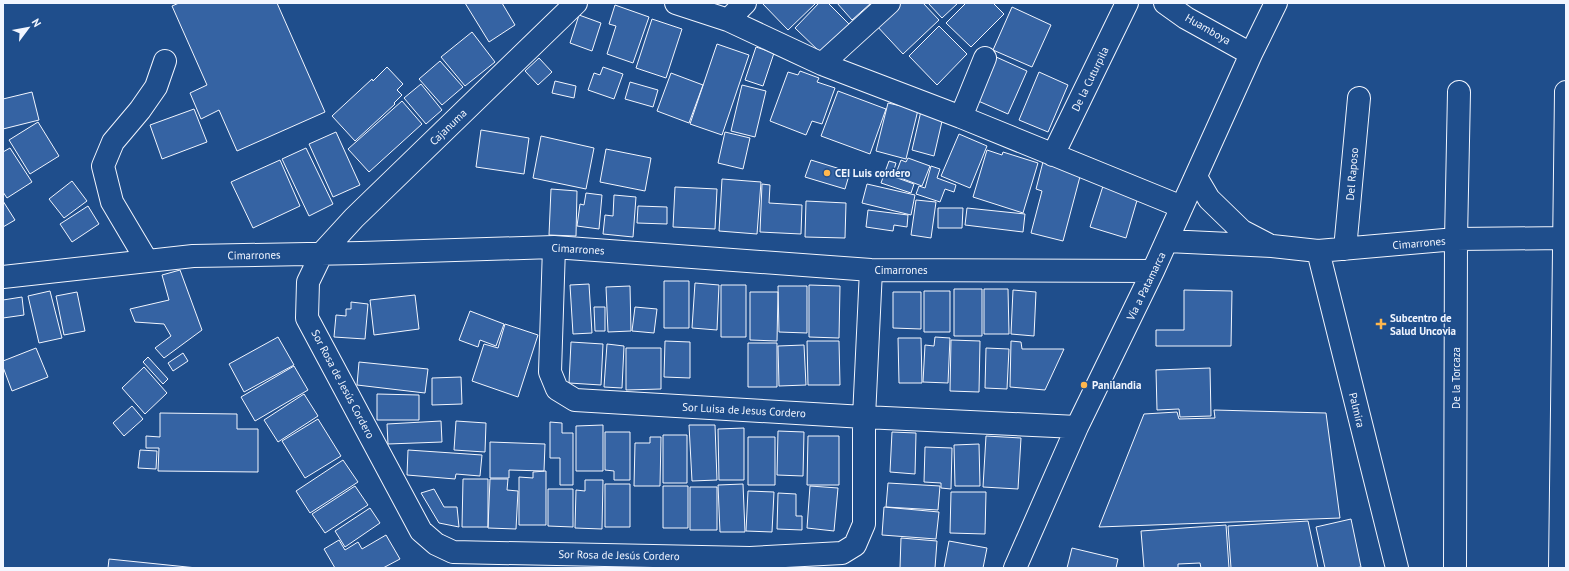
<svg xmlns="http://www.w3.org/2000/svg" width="1569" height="571" font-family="'PT Sans',sans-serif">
<rect width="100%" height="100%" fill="#1f4e8c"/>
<path fill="#3563a3" stroke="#f2f6ff" d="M179 3H277L325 112 237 151 219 110 201 119 190 93 207 85 172 6Z
M465 3H502L515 25 489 42Z
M762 3H816L788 30Z
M819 3H828L850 25 822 54 795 28Z
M837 3H871L852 20Z
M897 3H923L939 20 903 54 875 24Z
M928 3H958L942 18Z
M966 3H993L1004 14 971 47 946 23Z
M615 5 649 17 633 63 607 54 616 26 609 24Z
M1012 7 1051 25 1032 67 993 50Z
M579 15 601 23 592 51 570 43Z
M652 19 682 29 666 78 636 68Z
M939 26 967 54 937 85 909 56Z
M472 32 495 62 465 86 441 57Z
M717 44 749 55 722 135 690 124Z
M756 47 774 53 763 86 745 80Z
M994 56 1027 71 1008 114 976 100Z
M539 58 552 72 538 85 525 71Z
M440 61 463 87 442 105 419 79Z
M387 67 403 84 397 90 402 95 394 103 395 104 355 141 332 116 372 79 373 81Z
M603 67 623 74 614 99 588 90 594 73 600 75Z
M800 71 819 78 817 82 835 88 822 124 812 121 806 135 770 121 788 72 798 75Z
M1039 72 1068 85 1048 132 1019 120Z
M671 73 703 85 689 123 657 111Z
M555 81 576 86 574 98 552 93Z
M630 82 658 90 653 107 625 99Z
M421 84 442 110 426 124 404 98Z
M742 85 766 91 755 137 731 131Z
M838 91 886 109 870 154 821 136Z
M32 92 39 120 3 129V99Z
M402 101 422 124 369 172 348 149Z
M888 103 918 110 906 159 876 151Z
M194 109 207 142 162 159 150 125Z
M921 111 943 117 934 156 912 150Z
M38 122 59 156 30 174 9 140Z
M481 130 529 138 524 174 476 167Z
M336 132 360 185 333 197 309 144Z
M725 132 750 138 743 169 718 163Z
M959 134 987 146 970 188 941 176Z
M541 136 594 148 586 189 533 178Z
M10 148 32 182 7 198 3 192V152Z
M306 148 333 204 309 216 282 159Z
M606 149 651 158 645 191 600 182Z
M987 150 1002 155 1003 152 1038 163 1023 213 973 197Z
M908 158 930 166 922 186 895 176 901 160 906 162Z
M1044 158 1082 169 1063 241 1031 233 1042 191 1036 189Z
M280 160 300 206 253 228 231 182Z
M811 160 850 172 845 189 805 177Z
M889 161 896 163 892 176 914 184 911 193 881 183Z
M931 166 940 169 937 178 956 185 954 192 945 189 940 202 916 194 919 186 925 188Z
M722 179 761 182 757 234 719 231Z
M72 181 87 201 64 218 49 199Z
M762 184 770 185 769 203 802 205 801 234 760 232Z
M867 184 915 195 911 215 862 203Z
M1103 186 1138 197 1126 238 1090 227Z
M675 187 717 189 715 229 673 227Z
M551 189 577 191 576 236 549 235Z
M586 193 602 195 599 229 577 226 580 204 584 205Z
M614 195 636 197 633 237 603 234 605 215 613 216Z
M916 200 936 202 931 238 911 235Z
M3 201 15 220 3 227Z
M806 201 846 203 845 238 805 237Z
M88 206 99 224 72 242 60 224Z
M638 206 667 207V224L637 223Z
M938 208H963L962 228H938Z
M967 208 1025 214 1023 232 965 225Z
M868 210 908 215 907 227 894 225 893 231 866 227Z
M180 270 202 330 164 358 155 348 171 336 164 324 135 322 130 309 169 300 162 275Z
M664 281H689V328H664Z
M695 283 719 285 717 330 692 328Z
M589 284 592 333 573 334 570 285Z
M721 285H746V337H721Z
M809 285 840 286 839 338 809 337Z
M630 286 631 331 608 332 606 287Z
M778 286H807V333L779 332Z
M954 289H982V336H954Z
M984 289H1008L1009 334H984Z
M1013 290 1036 292 1034 336 1011 334Z
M1184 290 1232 291 1231 346H1156V330H1184Z
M50 291 62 338 39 343 28 296Z
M924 291H950V332H924Z
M77 292 85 331 64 335 56 296Z
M750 292H778L777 341 750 340Z
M893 292H921V329L893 328Z
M415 295 419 329 374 335 370 300Z
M22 297 24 315 3 318V300Z
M351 302 368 304 365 339 334 337 336 315 346 316V309H351Z
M594 307H605V331H595Z
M635 307 657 309 654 333 632 331Z
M470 311 504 324 496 346 480 340 478 347 459 340Z
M505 324 538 335 518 397 472 381 484 344 498 348Z
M278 337 294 365 244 392 229 364Z
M935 337 950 338 948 383 923 382 925 345 934 346Z
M898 338H921L922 383H899Z
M951 340 980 341 979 392 950 391Z
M665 341 690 342V378L664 377Z
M807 341H839L840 385H808Z
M1011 341 1021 342 1022 349H1064L1045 390 1010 387Z
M571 342 603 344 601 385 569 383Z
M748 343H777V387H748Z
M607 344 624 346 622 388 604 387Z
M804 345 806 385 779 386 778 346Z
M36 348 48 377 12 391 3 367V361Z
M626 348H661V389L626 390Z
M986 348 1009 349 1007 389 985 388Z
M183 353 188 361 173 371 168 363Z
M148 357 168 379 163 384 143 362Z
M359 362 428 369 425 393 357 385Z
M294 366 308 390 255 421 241 397Z
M144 367 167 393 145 414 122 388Z
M1210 368 1211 416 1180 417 1179 409 1157 410 1156 370Z
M461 377 462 404 432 405V378Z
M304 394 318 416 278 442 264 420Z
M377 394 419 395V420H377Z
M132 406 143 419 124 436 113 423Z
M1214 410 1326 413 1340 518 1099 527 1144 414 1177 412 1179 419 1215 418Z
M160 413 237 414V429H258V472L158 471 159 448H146V436L160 437Z
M318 419 341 456 305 478 282 441Z
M441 421 442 442 388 444 387 424Z
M456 421 486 423 485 452 454 450Z
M550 422 562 423V433H573V485H560V458H550Z
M603 425V471H576V426Z
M689 425H715L717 480 692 481Z
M744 428V480H719L718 429Z
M778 431 804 432 803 476 777 475Z
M605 432H630V480H614V471L605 470Z
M892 432 916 433 915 474 890 472Z
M663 435H687V483H663Z
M808 436H839V485H807Z
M986 436 1021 438 1018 489 983 487Z
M650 437H661L660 486H634L635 443H650Z
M748 437H775V485H748Z
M490 442 545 444 544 471 509 470V478H490Z
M979 444 980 486H955L954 445Z
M925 447 952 448 951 489 941 488V483L924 482Z
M140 450 157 451 156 469 138 468Z
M408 450 482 455 480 476 456 474 455 479 407 475Z
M343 460 358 482 310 513 296 491Z
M546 471V525H519V477L533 478V472Z
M463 479H488V527H462Z
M490 479H508L507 490 518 491 516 529 488 528Z
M585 480H603L602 529 575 528 576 490 585 491Z
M888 483 940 486 938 510 886 507Z
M605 484H630V527H605Z
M743 484 745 532H720L718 485Z
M355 486 368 505 325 533 312 514Z
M663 486H688V528H663Z
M810 486 838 488 834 531 807 528Z
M690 487H717V530H690Z
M434 489 444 507H457L459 527 439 523 421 493Z
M548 489H573V527L548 526Z
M748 491 774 492 772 532 746 531Z
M951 492H986L985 534 950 533Z
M778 493 796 494V516H802V530L777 529Z
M884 507 939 512 936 539 882 535Z
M370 508 380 523 345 547 335 531Z
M1351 519 1361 567 1355 568H1325L1316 527Z
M1308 521 1318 568H1231L1228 526Z
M1226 525 1229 568H1201L1200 563 1178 564V568H1144L1141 531Z
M386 535 400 559 383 568H335L324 549 339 540 345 550 358 542 362 549Z
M901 538 937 541 935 568H900Z
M949 541 987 548 983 568H944Z
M1072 548 1118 559 1116 568H1067Z
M109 559 197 568H108Z"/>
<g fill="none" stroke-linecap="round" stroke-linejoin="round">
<g stroke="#f2f6ff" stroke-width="24">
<path id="minor" d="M576 3 354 218 322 253 308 282 307 318 421 531 436 544 453 552 750 558 842 553 855 545 864 524V417L871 270
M676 3 728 20 822 64 961 117 1182 207
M1165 3 1186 18 1251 54
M728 20 745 3
M822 64 889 3
M961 117 985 58
M1053 155 1127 3
M1196 177 1209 199 1242 231 1267 244
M1167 241 1272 246 1318 251 1456 239 1566 238
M554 247 550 372 557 389 575 400 864 417 1077 427
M1345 249 1359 98
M1318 251 1397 568
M147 261 112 202 103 166 113 142 140 110 156 87 165 61
M3 277 193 256 361 253 554 247 871 270 1153 271
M1015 568 1077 427 1153 271 1251 54 1276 3
M1455 568 1456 239 1459 92
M1560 568 1566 92"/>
</g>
<use href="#minor" stroke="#1f4e8c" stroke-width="22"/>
</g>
<g fill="#ffb74d" stroke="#1f4e8c" stroke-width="1.5">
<circle cx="827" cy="173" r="4"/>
<path d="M1379 318h4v4h4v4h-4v4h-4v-4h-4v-4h4z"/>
<circle cx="1084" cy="385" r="4"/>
</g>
<g text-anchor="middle" stroke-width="3" stroke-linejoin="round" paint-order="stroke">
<g font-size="11" fill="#f2f6ff" stroke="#1f4e8c">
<text transform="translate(1208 29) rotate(30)" y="4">Huamboya</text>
<text transform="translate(1090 79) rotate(-64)" y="4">De la Cuturpila</text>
<text transform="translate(448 127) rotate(-44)" y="4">Cajanuma</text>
<text transform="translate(1352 174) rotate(-85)" y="4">Del Raposo</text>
<text transform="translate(1419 243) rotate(-5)" y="4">Cimarrones</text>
<text transform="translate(578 249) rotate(3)" y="4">Cimarrones</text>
<text transform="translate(254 255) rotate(-1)" y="4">Cimarrones</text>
<text x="901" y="274">Cimarrones</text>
<text transform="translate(1146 286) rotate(-64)" y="4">Vía a Patamarca</text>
<text transform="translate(1456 378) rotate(-90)" y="4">De la Torcaza</text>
<text transform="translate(343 384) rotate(62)" y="4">Sor Rosa de Jesús Cordero</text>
<text transform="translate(744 410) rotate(3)" y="4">Sor Luisa de Jesus Cordero</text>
<text transform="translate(1357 410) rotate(76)" y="4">Palmira</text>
<text transform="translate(619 555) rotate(1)" y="4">Sor Rosa de Jesús Cordero</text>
</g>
<g font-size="11" font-weight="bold" fill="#f2f6ff" stroke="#1f4e8c" text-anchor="start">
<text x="835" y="177">CEI Luis cordero</text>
<text x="1390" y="322">Subcentro de<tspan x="1390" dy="13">Salud Uncovia</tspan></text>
<text x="1092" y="389">Panilandia</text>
</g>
</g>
<rect width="1569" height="571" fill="none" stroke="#f2f6ff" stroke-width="8"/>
<g transform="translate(28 28) rotate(58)" stroke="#1f4e8c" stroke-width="3" paint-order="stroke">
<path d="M0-3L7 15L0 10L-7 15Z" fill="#f2f6ff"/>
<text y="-6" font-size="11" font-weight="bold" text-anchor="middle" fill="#f2f6ff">N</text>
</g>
</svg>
